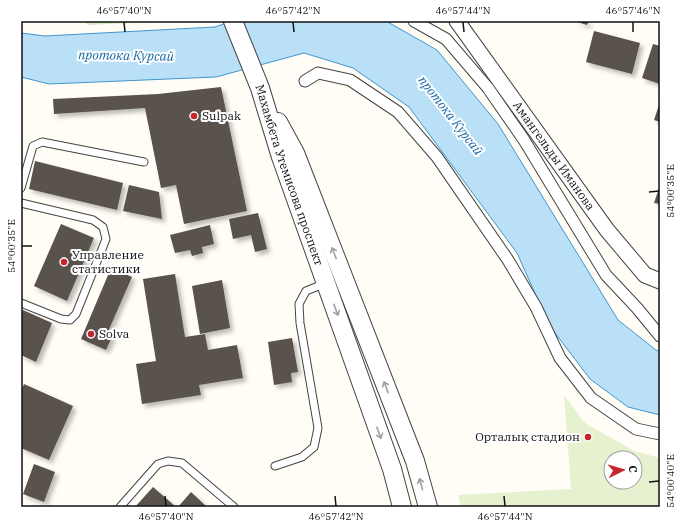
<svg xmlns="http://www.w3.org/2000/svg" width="681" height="528" font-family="'IBM Plex Serif',serif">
<defs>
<filter id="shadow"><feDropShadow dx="3.5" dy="3.5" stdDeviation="2" flood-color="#0004"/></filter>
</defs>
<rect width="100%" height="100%" fill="#fffdf5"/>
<path fill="#d5ebbd" d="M84 21H174L88 25Z"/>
<path fill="#e6f2cf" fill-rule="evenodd" d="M564 395 585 423 634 451 660 458V507H461L458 495 571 489ZM611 458H635V482H611Z"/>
<path fill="#b9e0f7" stroke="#3f96cf" d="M232 21H386L437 50 498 124 618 320 656 350 660 352V415L628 407 590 379 549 325 517 253 409 107 353 68 304 53 216 77 49 84 21 77V33L45 36 215 27Z"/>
<path fill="#5a524d" filter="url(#shadow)" d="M574 21H589L587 25Z
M594 31 640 43 632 74 586 62Z
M653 44 660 46V84L642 78Z
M221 87 247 211 184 224 176 185 161 188 145 108 54 114 53 99 158 94Z
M660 102V122L654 120Z
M35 161 123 183 117 210 29 189Z
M129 185 159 192 162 219 123 211Z
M660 185V204L654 203Z
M258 213 267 249 255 252 251 235 233 239 229 219Z
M61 224 94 238 67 301 34 286Z
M210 225 214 244 202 247 203 253 192 256 190 250 175 253 170 235Z
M111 268 132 277 107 334 112 337 106 350 81 339Z
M175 274 185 337 205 334 208 350 237 345 243 378 199 385 201 395 142 404 136 364 156 361 143 279Z
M222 280 230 328 200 334 192 286Z
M23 310 52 323 36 362 21 355V315Z
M292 338 298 372 291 373 292 382 274 385 268 342Z
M24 384 73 406 49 460 21 448V391Z
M34 464 55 472 44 502 23 494Z
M153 487 176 507H135Z
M191 492 207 507H178Z"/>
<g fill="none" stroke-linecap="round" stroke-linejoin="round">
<g stroke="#444" stroke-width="9">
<path id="service" d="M21 188 33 146 42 142 144 162
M21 203 93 220 103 227 106 239 76 314 70 320 61 319 21 303
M275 466 302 457 314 447 318 428 300 323 299 304 306 291 326 283
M120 507 158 464 168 461 182 463 234 507"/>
</g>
<g stroke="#444" stroke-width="13">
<path id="pedestrian" d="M414 21 446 39 488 88 524 140 606 275 637 308 660 336
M305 81 318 73 350 80 398 112 437 157 508 260 536 307 560 358 591 398 636 429 660 434"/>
</g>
<g stroke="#444" stroke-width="17">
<g id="minor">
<path id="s1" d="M457 21 607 230 645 275 660 281"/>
</g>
</g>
<g stroke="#444" stroke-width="20">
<g id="tertiary">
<path id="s2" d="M233 21 260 88 281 157 392 469 402 507"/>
<path d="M278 122 295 153 415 461 428 507"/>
</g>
</g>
<use href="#service" stroke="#fff" stroke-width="7"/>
<use href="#pedestrian" stroke="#fff" stroke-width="11"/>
<use href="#minor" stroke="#fff" stroke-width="15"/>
<use href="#tertiary" stroke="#fff" stroke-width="18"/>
</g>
<defs><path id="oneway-shaft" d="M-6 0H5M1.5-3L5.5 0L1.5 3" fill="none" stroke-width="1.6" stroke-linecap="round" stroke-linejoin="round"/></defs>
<g stroke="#a0a0a0">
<use href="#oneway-shaft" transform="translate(334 253) rotate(-111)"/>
<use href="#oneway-shaft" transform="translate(336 310) rotate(70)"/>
<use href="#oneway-shaft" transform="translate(386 387) rotate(-111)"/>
<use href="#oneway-shaft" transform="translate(379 433) rotate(70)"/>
<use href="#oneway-shaft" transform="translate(421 484) rotate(-105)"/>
</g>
<path fill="none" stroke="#111" stroke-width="1.5" d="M124 22 125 32M293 22 294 32M463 22 464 32M633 22V32M649 192 659 191M22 246H32M649 482 659 481M165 496 166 506M335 496 336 506M504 496 505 506"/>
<g fill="#c4262e" stroke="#fff" stroke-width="1.5">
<circle cx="194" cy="116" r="4"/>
<circle cx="64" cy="262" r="4"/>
<circle cx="91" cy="334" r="4"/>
<circle cx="588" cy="437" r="4"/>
</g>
<g text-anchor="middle" stroke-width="4" stroke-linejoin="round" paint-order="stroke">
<g font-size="12" fill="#111" stroke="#fff" text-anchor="start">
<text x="202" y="120">Sulpak</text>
<text x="72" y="259">Управление<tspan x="72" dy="14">статистики</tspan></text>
<text x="99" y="338">Solva</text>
<text x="580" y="441" text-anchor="end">Орталық стадион</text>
</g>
<g font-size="12" fill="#111" stroke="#fff">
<text dy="4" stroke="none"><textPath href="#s1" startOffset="166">Амангельды Иманова</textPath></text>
<text dy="4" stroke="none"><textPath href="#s2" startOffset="164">Махамбета Утемисова проспект</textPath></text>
</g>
<g font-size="13" font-style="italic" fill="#1768a6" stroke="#fff">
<text transform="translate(126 55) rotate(1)" y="5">протока Курсай</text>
<text transform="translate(451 115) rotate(52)" y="5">протока Курсай</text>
</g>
</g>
<rect width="681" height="528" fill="none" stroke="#ffffff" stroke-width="44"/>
<g transform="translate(623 470) rotate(85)"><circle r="19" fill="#ffffff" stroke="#a0a0a0"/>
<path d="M0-3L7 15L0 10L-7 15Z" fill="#c4262e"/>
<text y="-6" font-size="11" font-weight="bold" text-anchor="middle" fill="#111111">С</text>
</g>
<rect x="22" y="22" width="637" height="484" fill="none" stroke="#111" stroke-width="1.5"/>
<g font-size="10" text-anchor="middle" fill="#111">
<text x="124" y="14">46°57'40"N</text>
<text x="293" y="14">46°57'42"N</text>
<text x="463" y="14">46°57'44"N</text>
<text x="633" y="14">46°57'46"N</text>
<text transform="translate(670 191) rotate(-90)" y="4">54°00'35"E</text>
<text transform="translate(11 246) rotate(-90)" y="4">54°00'35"E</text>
<text transform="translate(670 481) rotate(-90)" y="4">54°00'40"E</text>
<text x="166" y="520">46°57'40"N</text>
<text x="336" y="520">46°57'42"N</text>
<text x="505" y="520">46°57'44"N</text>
</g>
</svg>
